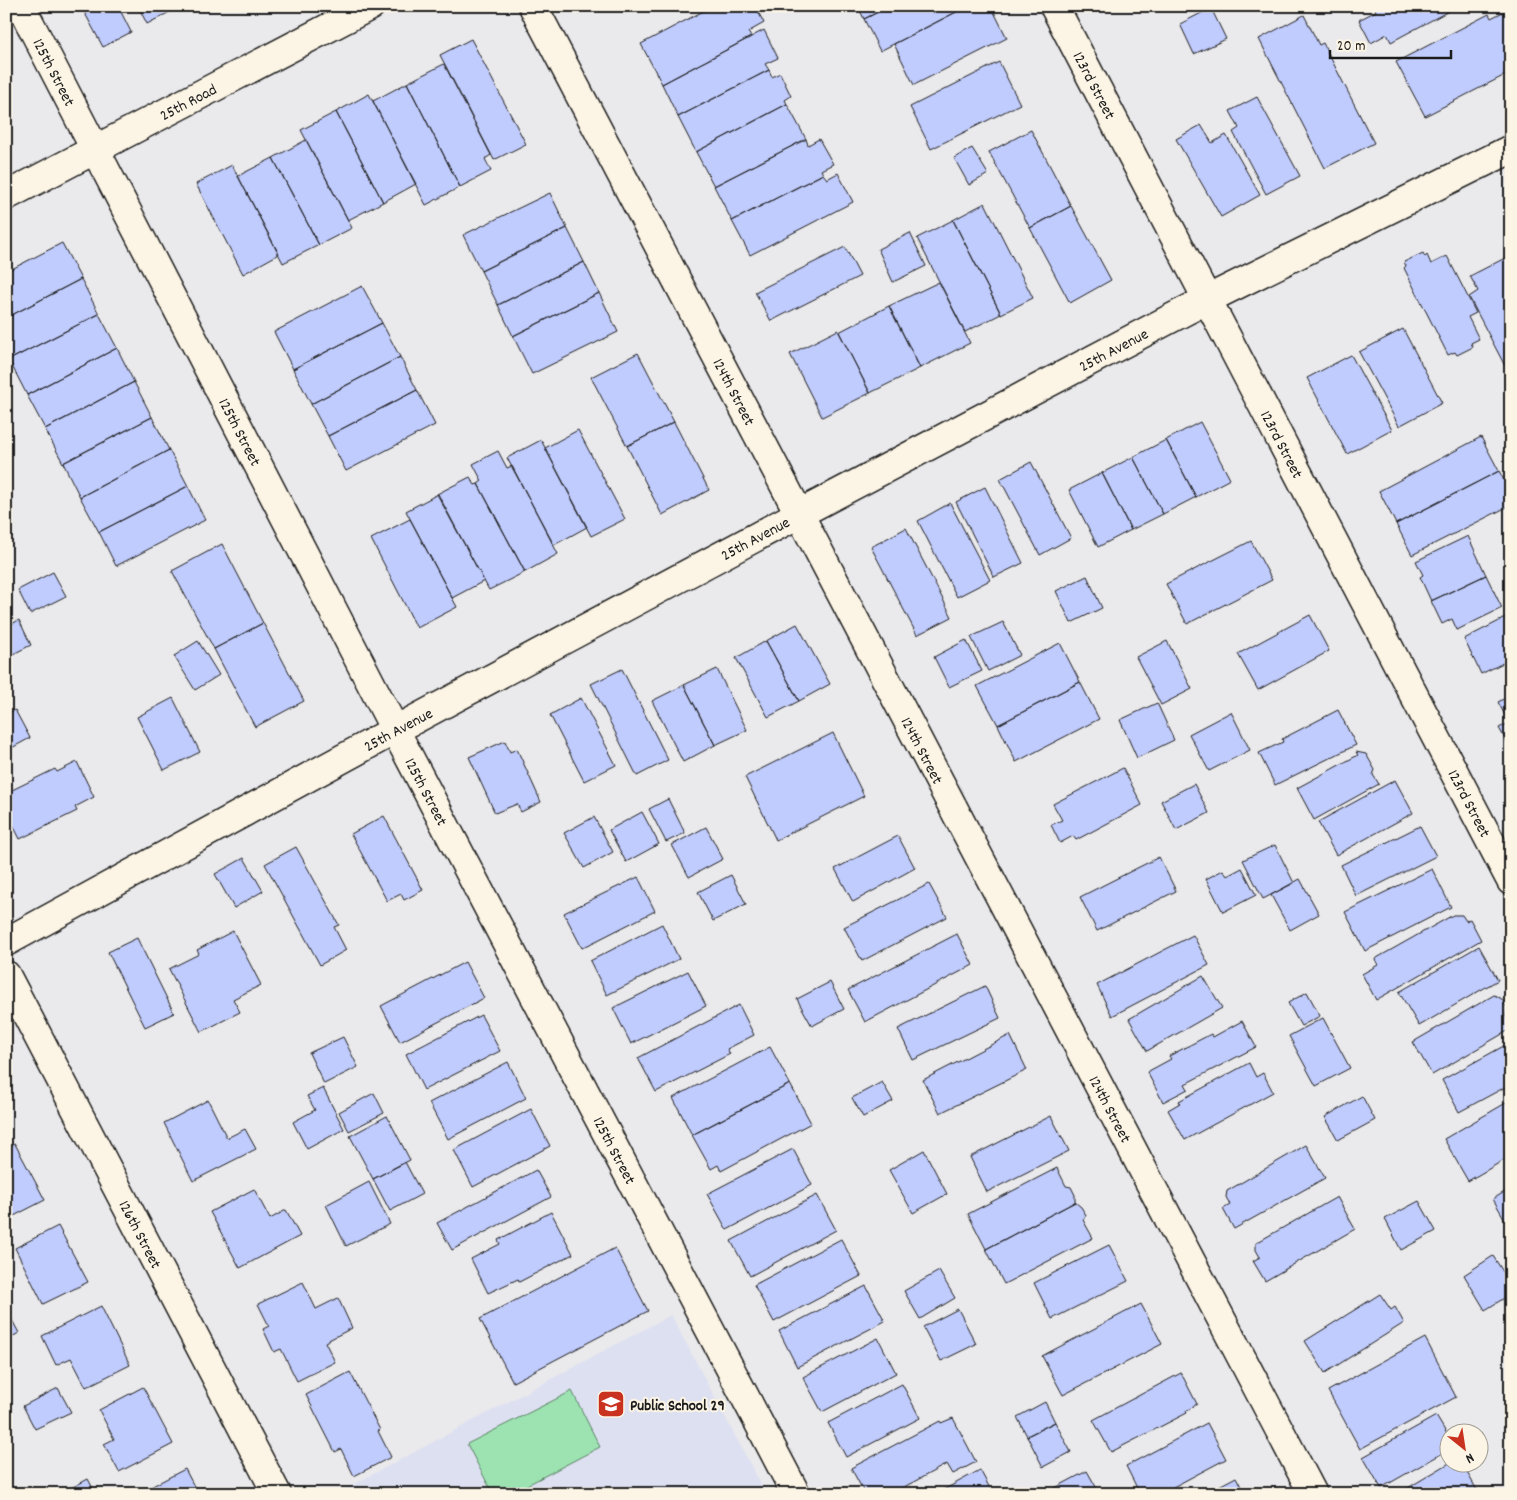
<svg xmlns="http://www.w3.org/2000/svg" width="1517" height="1500" font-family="Dekko,sans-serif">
<rect width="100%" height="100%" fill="#eae9ec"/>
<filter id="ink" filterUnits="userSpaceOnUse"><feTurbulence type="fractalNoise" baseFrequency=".02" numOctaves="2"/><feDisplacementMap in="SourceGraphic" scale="10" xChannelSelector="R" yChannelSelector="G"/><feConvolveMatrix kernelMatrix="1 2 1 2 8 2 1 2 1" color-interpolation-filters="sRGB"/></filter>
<g filter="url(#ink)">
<path fill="#dde0f1" d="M671 1315 766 1494H336Z"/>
<path fill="#9ce3b1" stroke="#5c8066" d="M572 1391 600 1447 510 1494H493L467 1444Z"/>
<path fill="#c0ccfe" stroke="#1c1c1c" d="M81 6H118L131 32 103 47Z
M138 6H181L147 24Z
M713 6H755L764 23 748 32 751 37 662 84 641 44Z
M858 6H890L864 19Z
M890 6H968L880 51 864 19Z
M968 6H991L1007 38 914 85 894 44Z
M1377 6H1458L1391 42 1387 34 1371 43 1359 20 1376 11 1375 8Z
M1211 8 1226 39 1194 54 1180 24Z
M1511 8V72L1425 116 1396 62 1489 14 1491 18Z
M1304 15 1319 45 1323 43 1374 143 1325 168 1259 39Z
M764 30 778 58 765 64 769 70 678 117 662 84Z
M471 39 526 144 494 160 440 55Z
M999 62 1020 104 931 149 910 107Z
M444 64 491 155 485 159 491 171 460 187 407 83Z
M769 70 772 77 780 73 791 96 785 100 787 104 696 152 678 117Z
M407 83 460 187 426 205 373 101Z
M369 94 416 184 383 202 336 112Z
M1257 97 1300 176 1266 194 1233 132 1239 128 1230 111Z
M787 104 806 139 714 186 696 152Z
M336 112 383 202 348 220 301 130Z
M1201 125 1212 143 1226 135 1260 195 1221 217 1176 139Z
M1031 130 1071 206 1030 228 989 152Z
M806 139 808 145 819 139 833 164 821 170 823 174 732 221 714 186Z
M306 140 352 228 319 245 273 158Z
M972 148 988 174 969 185 954 158Z
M273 158 319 245 283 263 238 176Z
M232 165 279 254 243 274 196 184Z
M838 173 853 202 750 255 732 221 823 174 827 179Z
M550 193 567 228 481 271 463 235Z
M985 203 1033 298 1001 314 953 220Z
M1071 206 1111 280 1070 303 1030 228Z
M953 220 1001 314 965 332 917 238Z
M567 228 584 262 498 305 481 271Z
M910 233 926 266 893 282 878 249Z
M62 243 81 279 6 318V272Z
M845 247 860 276 771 321 755 292Z
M1423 253 1425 257 1427 255 1431 264 1447 256 1476 313 1468 317 1479 339 1471 343 1473 347 1457 355 1455 352 1448 355 1404 268 1406 266 1404 262Z
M1507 257 1511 265V363L1505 366 1469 297 1478 291 1470 276Z
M584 262 599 293 513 336 498 305Z
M81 279 99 314 9 360 6 355V318Z
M939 282 970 343 920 368 889 306Z
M362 286 382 323 293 369 274 332Z
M599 293 618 332 532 374 513 336Z
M889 306 920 368 870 393 839 332Z
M99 314 117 348 27 395 9 360Z
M382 323 400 357 311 404 293 369Z
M1403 329 1442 403 1399 426 1359 352Z
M838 330 870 393 822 417 790 354Z
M117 348 134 382 45 429 27 395Z
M638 353 674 422 627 446 591 377Z
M1351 355 1392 430 1347 454 1307 378Z
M400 357 417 390 328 436 311 404Z
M134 382 152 417 63 463 45 429Z
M417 390 435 425 346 471 328 436Z
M152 417 169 450 80 497 63 463Z
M674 422 709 490 662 515 627 446Z
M1200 422 1230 479 1196 497 1166 440Z
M578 430 625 519 591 536 545 448Z
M1481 437 1499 471 1396 524 1379 491Z
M541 440 587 527 554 545 507 458Z
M1166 440 1196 497 1163 514 1133 457Z
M169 450 188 486 99 532 80 497Z
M498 451 507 468 512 466 558 554 525 572 478 484 482 481 473 464Z
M1133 457 1163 514 1131 530 1102 473Z
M1031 462 1071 538 1040 555 1000 479Z
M1499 471 1511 493V505L1412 555 1396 524Z
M1102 473 1131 530 1098 547 1069 490Z
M470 477 475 485 478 484 525 572 489 590 437 494Z
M188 486 205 520 116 566 99 532Z
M985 487 1023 563 994 577 956 502Z
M438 494 484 581 452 598 406 511Z
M950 503 990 580 957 597 918 521Z
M410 519 457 607 417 628 371 539Z
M906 528 952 617 917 635 871 547Z
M1468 536 1486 575 1431 601 1420 577 1423 575 1416 561Z
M1251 541 1272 580 1187 624 1166 584Z
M222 544 263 623 214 649 172 571Z
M53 572 66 596 30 614 18 590Z
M1486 575 1502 608 1457 630 1452 619 1442 624 1431 601Z
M1087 576 1102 608 1071 623 1056 591Z
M1310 615 1329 651 1258 690 1238 654Z
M1511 615V659L1481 674 1464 639Z
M19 620 31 645 7 657 9 661 6 662V627Z
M1003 622 1020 655 988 671 971 637Z
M263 623 304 701 255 727 214 649Z
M797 624 830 684 799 701 766 641Z
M966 640 982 671 949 687 934 657Z
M198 641 219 675 195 690 174 656Z
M766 641 799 701 768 717 736 658Z
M1167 641 1192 689 1161 705 1136 657Z
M1060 643 1080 682 998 725 977 686Z
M622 669 668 760 637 776 591 684Z
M717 669 747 730 715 745 684 685Z
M1080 682 1099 719 1016 762 998 725Z
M684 685 715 745 683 762 652 701Z
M1511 695V748H1510L1499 728 1509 723 1498 702Z
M173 698 200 752 164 770 137 717Z
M581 698 616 765 584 781 550 715Z
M1157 703 1174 740 1137 758 1120 720Z
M15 710 30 738 6 751V714Z
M1338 710 1356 745 1275 785 1259 753 1283 742 1282 739Z
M1231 712 1250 750 1209 771 1189 734Z
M833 733 864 796 776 840 745 777Z
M505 741 510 752 517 749 541 802 521 812 517 804 495 813 469 757Z
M1356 752 1366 754 1375 770 1373 775 1379 784 1314 820 1297 788 1358 755Z
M77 762 94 797 75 807 77 811 20 839 6 811V793L55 769 57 772Z
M1123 768 1142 805 1076 840 1073 836 1060 843 1051 825 1062 820 1053 804Z
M1395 780 1413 813 1336 855 1318 822Z
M1194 784 1209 813 1176 830 1161 801Z
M668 799 685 833 666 842 649 809Z
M642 812 659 844 626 862 609 830Z
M384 816 423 890 404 900 401 894 387 901 351 834Z
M594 817 613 852 584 868 564 833Z
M1420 826 1436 856 1356 896 1341 865Z
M706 827 723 859 689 877 672 845Z
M898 836 915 868 853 902 835 869Z
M1275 845 1294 883 1263 899 1243 860Z
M296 847 339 925 334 927 346 950 320 965 265 864Z
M1159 857 1176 891 1097 931 1080 897Z
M244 858 263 891 234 908 215 874Z
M1242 868 1256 895 1223 912 1206 879 1223 870 1227 876Z
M1432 869 1451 907 1365 951 1345 912Z
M731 875 746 904 713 921 698 892Z
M638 877 655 911 582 948 564 913Z
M1300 879 1319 914 1290 930 1271 895Z
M929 884 947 917 862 961 844 927Z
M1453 915H1462L1466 921 1470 919 1481 940 1376 1000 1362 974 1378 965 1375 959Z
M662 924 679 959 607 995 590 961Z
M233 931 261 985 233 999 240 1012 201 1032 169 969 199 954 197 950Z
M957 934 973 965 865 1022 848 990Z
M1193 935 1209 965 1112 1016 1097 985Z
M137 938 174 1013 145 1027 108 952Z
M1479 946 1498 980 1419 1026 1399 992Z
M465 962 484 998 400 1042 381 1006Z
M688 971 706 1006 631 1044 613 1008Z
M1203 976 1222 1008 1147 1051 1129 1019Z
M830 982 844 1009 812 1026 797 999Z
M985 986 1000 1018 913 1060 898 1029Z
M1307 992 1320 1016 1301 1026 1288 1003Z
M1494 995 1502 999 1507 1008 1506 1016 1511 1026V1029L1432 1075 1413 1042Z
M739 1005 754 1035 727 1049 730 1054 656 1092 638 1058Z
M481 1015 500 1051 424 1090 406 1054Z
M1323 1018 1350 1068 1316 1086 1289 1036Z
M1242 1021 1256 1047 1185 1084 1188 1089 1163 1102 1147 1072 1171 1059 1169 1056 1211 1034 1213 1037Z
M1010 1035 1027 1070 940 1113 923 1080Z
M343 1037 358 1067 324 1084 309 1053Z
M1511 1042V1084L1459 1112 1442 1080Z
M770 1047 790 1084 692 1135 673 1098Z
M508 1062 526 1098 448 1139 429 1103Z
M1249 1063 1256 1077 1263 1073 1273 1092 1185 1140 1168 1110 1180 1103 1179 1101Z
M882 1082 893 1101 863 1117 852 1098Z
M790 1084 811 1123 721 1171 718 1165 711 1169 692 1135Z
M323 1088 344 1129 307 1149 293 1122 315 1110 307 1096Z
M374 1093 384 1113 349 1131 339 1112Z
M1362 1096 1375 1120 1338 1140 1325 1117Z
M208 1100 227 1138 245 1129 256 1149 193 1181 164 1123Z
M1511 1100V1156L1468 1181 1444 1139Z
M531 1109 550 1146 473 1187 454 1150Z
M387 1116 410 1160 373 1179 350 1136Z
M1051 1116 1069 1151 987 1192 970 1157Z
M15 1144 45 1200 6 1220V1148Z
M1306 1145 1325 1178 1234 1229 1223 1209 1230 1205 1226 1197 1227 1191Z
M793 1149 812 1185 727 1230 707 1194Z
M924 1150 947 1194 913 1213 889 1170Z
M405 1162 422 1194 390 1211 373 1179Z
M1057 1168 1066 1186 1071 1187 1075 1195V1202L986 1249 968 1214Z
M536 1170 551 1197 452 1250 437 1223Z
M369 1182 390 1224 346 1246 326 1205Z
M1511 1188V1230L1493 1199Z
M254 1189 270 1219 286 1210 300 1236 240 1268 210 1212Z
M817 1195 836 1230 750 1276 731 1241Z
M1337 1197 1355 1229 1265 1281 1253 1261 1260 1257 1256 1250V1243Z
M1419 1201 1436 1231 1401 1250 1385 1219Z
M1075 1202 1081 1207 1086 1215 1083 1220 1093 1238 1004 1284 986 1249Z
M551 1212 573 1254 519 1282 518 1279 488 1293 471 1259 500 1244 498 1240Z
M58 1226 88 1282 43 1304 15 1248Z
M841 1239 861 1276 774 1322 754 1285Z
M1109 1245 1128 1281 1052 1319 1034 1283Z
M615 1248 648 1311 513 1382 480 1319Z
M1493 1256 1511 1284V1294L1485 1310 1464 1275Z
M939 1271 955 1298 920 1319 904 1291Z
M303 1282 316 1309 338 1298 352 1328 325 1342 335 1362 297 1381 281 1349 274 1352 263 1329 269 1326 258 1304Z
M866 1286 885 1321 797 1367 779 1331Z
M1380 1294 1391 1310 1395 1307 1404 1323 1325 1373 1305 1341Z
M1141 1304 1162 1344 1063 1395 1042 1356Z
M101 1306 130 1365 86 1387 71 1358 56 1365 42 1336Z
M6 1309 19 1333 6 1340Z
M958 1309 976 1344 941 1361 923 1327Z
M878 1338 896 1373 822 1412 803 1377Z
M1425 1338 1456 1397 1360 1449 1328 1391Z
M350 1372 380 1430 378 1431 391 1457 354 1476 341 1449 335 1452 306 1395Z
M1181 1373 1197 1404 1186 1411 1187 1413 1111 1452 1093 1420Z
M902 1384 920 1418 846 1457 828 1423Z
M143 1387 173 1444 119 1472 104 1444 114 1439 99 1410Z
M58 1388 71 1412 35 1429 23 1406Z
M1045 1402 1055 1422 1027 1436 1017 1417Z
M1436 1416 1450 1439V1449L1381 1488 1363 1457Z
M953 1418 976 1462 953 1474 947 1464 891 1494H865L851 1468 940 1421 941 1423Z
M1055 1422 1071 1452 1043 1467 1027 1436Z
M1207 1423 1226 1459 1160 1494H1140L1126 1466Z
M1451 1462H1461L1477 1490 1471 1494H1398Z
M185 1469 198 1494H144L143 1491Z
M980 1470 993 1494H936Z
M1087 1471 1100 1494H1056L1053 1489Z
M1236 1477 1245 1494H1204Z
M88 1479 96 1494H60Z"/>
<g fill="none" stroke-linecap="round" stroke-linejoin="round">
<g stroke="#1c1c1c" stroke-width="31">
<g id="minor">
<path id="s1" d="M21 6 395 730 796 1494"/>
<path id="s2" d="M533 6 1313 1494"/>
<path id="s3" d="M1054 6 1511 881"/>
<path id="s4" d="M6 196 370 6"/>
<path id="s5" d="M6 942 395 730 799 514 1206 300 1511 149"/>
<path id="s6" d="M6 975 277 1494"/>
</g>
</g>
<use href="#minor" stroke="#fcf5e5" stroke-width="28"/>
</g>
</g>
<defs>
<g id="school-square" transform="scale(1.4375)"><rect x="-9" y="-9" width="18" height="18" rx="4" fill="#c8321e" stroke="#fcf5e5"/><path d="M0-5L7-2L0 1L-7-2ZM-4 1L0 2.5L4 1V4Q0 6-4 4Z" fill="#fff"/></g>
</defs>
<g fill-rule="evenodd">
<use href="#school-square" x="611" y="1404"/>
</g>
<g text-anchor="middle" stroke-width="4" stroke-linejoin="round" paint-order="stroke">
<g font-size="16" fill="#1c1c1c" stroke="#fcf5e5">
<text dy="6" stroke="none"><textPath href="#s1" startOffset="74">125th Street</textPath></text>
<text dy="6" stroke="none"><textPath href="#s3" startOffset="89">123rd Street</textPath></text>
<text dy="6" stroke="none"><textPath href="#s4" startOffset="205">25th Road</textPath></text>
<text dy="6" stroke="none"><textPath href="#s5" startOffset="1256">25th Avenue</textPath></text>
<text dy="6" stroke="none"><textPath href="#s2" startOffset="435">124th Street</textPath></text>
<text dy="6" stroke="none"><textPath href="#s1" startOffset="479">125th Street</textPath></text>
<text dy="6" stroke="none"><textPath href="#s3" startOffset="494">123rd Street</textPath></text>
<text dy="6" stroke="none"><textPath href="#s5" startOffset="851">25th Avenue</textPath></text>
<text dy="6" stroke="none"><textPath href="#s5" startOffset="446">25th Avenue</textPath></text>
<text dy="6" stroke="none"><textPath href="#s2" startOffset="840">124th Street</textPath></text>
<text dy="6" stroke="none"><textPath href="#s1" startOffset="884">125th Street</textPath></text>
<text dy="6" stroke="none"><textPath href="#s3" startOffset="899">123rd Street</textPath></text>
<text dy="6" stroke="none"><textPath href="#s2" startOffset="1245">124th Street</textPath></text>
<text dy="6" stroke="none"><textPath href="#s1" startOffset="1289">125th Street</textPath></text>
<text dy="6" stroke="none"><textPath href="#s6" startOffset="292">126th Street</textPath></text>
</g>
<g font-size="16" font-weight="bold" fill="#1c1c1c" stroke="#fcf5e5" text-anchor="start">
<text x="630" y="1410">Public School 29</text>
</g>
</g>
<rect width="1517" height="1500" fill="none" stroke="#fcf5e5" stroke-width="25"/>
<rect x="12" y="12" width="1492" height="1475" fill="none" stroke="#1c1c1c" stroke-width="2" filter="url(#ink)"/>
<g transform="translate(1464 1448) rotate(150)"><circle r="24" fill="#fcf5e5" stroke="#a29e95"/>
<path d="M0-4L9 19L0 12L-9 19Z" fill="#c8321e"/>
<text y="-8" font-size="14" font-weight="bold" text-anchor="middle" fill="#1c1c1c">N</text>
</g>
<path d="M1330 50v8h121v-8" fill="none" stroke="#1c1c1c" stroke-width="2.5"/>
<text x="1337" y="50" font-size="15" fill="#1c1c1c" stroke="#fcf5e5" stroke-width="4" paint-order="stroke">20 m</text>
</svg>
